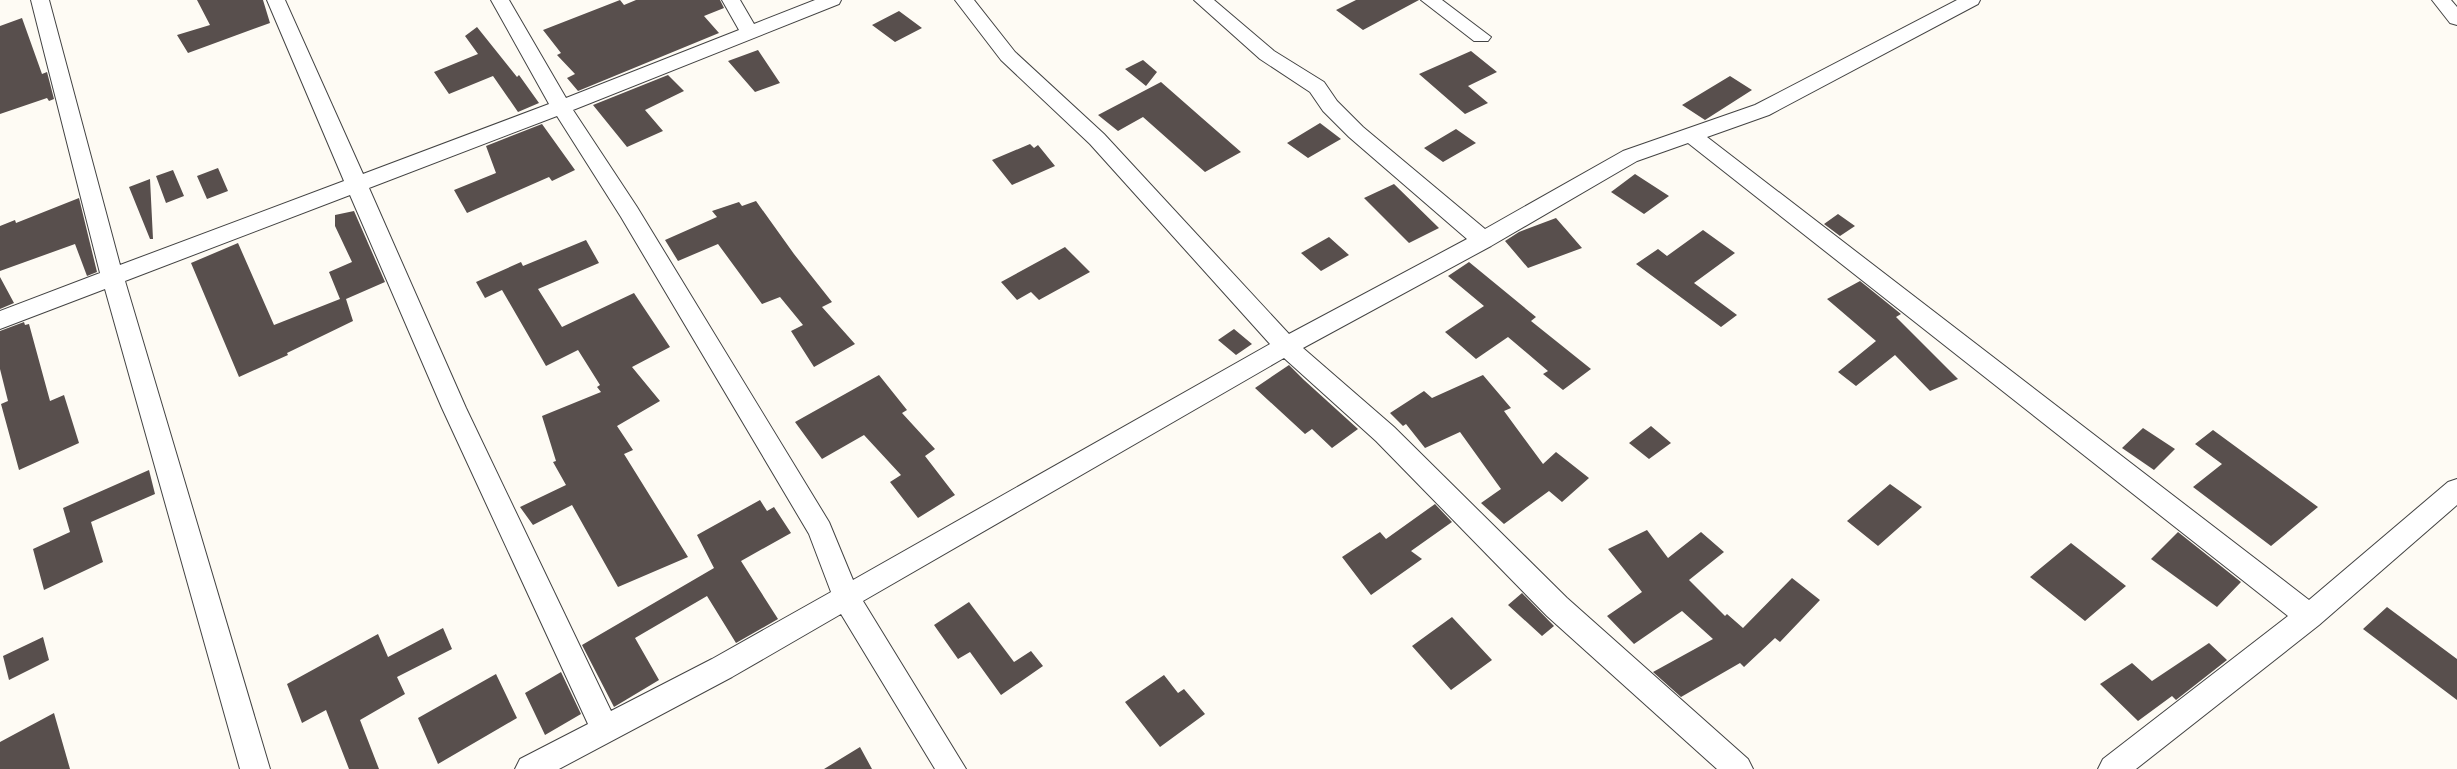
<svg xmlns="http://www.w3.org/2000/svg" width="2457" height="769" font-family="Lora,serif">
<rect width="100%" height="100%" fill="#fefbf4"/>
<path fill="#584f4d" d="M197 0H263L270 23 188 53 177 35 210 25Z
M620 0 624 5 636 0H720L724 8 704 16 719 33 578 91 567 78 575 74 557 55 561 53 543 30Z
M1356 0H1419L1363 30 1336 10Z
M899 11 922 28 895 42 872 25Z
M22 18 42 74 47 72 54 99 49 101 47 98 0 114V26Z
M477 27 517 77 519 75 539 103 518 112 493 76 449 94 434 72 478 54 465 36Z
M758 50 780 83 755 92 728 61Z
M1471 51 1497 72 1468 86 1488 103 1465 114 1419 74Z
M1143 60 1157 72 1146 86 1125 69Z
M668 75 684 91 645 110 663 131 627 147 593 105Z
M1730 76 1752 90 1705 120 1682 105Z
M1161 82 1202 118 1241 152 1205 172 1143 117 1118 131 1098 115Z
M1320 123 1341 139 1308 158 1287 143Z
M542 124 575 170 552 181 549 177 467 213 454 190 496 173 486 146Z
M1456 129 1476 143 1443 162 1424 148Z
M1030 144 1034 148 1038 145 1055 166 1012 185 992 160Z
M218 168 228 191 207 199 197 176Z
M173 170 184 196 166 203 156 176Z
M1635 174 1669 196 1644 214 1611 192Z
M150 179 153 239H150L129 187Z
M1394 184 1439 228 1409 243 1364 198Z
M79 198 97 272 87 276 75 244 0 271V226L15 220 16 223Z
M756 201 794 254 832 302 822 307 855 344 814 367 791 331 803 325 780 297 762 304 718 244 678 261 665 240 717 217 712 211 739 202 742 206Z
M354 211 385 282 346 299 353 321 287 353 288 355 239 377 191 263 238 243 274 325 340 299 329 272 352 262 335 226V215Z
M1838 214 1855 226 1840 236 1824 224Z
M1556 218 1582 248 1528 268 1505 241 1519 232Z
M1703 230 1735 253 1694 283 1737 315 1721 327 1636 264 1658 249 1667 256Z
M1329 237 1349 255 1321 271 1301 253Z
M586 240 599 263 538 289 562 327 634 293 670 347 632 367 660 401 617 426 633 450 624 454 688 557 618 587 572 505 533 525 520 507 566 485 553 462 556 461 542 416 601 392 597 387 600 385 578 350 546 366 502 290 485 298 476 282 521 262 523 266Z
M1065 247 1090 272 1039 300 1031 292 1017 300 1001 282Z
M1469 262 1536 317 1531 321 1591 369 1563 390 1543 374 1548 371 1508 337 1476 359 1445 332 1484 306 1448 276Z
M0 277 14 303 0 309Z
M1860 281 1901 314 1896 317 1958 379 1930 391 1895 355 1856 386 1838 372 1876 341 1827 299Z
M24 322 25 325 29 324 50 401 64 395 79 443 19 470 1 404 8 401 0 369V331Z
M1234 329 1252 344 1236 355 1218 340Z
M1289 365 1304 380 1358 429 1332 448 1312 429 1305 434 1255 388Z
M879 375 907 410 902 413 935 449 925 456 955 495 918 518 890 482 901 475 864 435 822 459 795 422Z
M1483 375 1511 408 1504 411 1543 464 1556 452 1589 478 1562 502 1549 491 1504 524 1481 503 1501 489 1460 432 1425 448 1406 424 1403 426 1390 413 1424 391 1432 398Z
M1651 426 1671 443 1649 459 1629 443Z
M2143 428 2175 449 2154 470 2122 448Z
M2213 430 2318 507 2271 546 2193 487 2222 464 2195 444Z
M149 470 155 494 91 522 103 562 44 590 33 549 70 532 63 508Z
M1890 484 1922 507 1878 546 1847 521Z
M760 500 767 511 774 507 791 533 741 561 778 619 736 643 707 596 635 638 659 680 614 707 582 645 714 568 697 535Z
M1435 504 1452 522 1411 551 1422 559 1371 595 1342 557 1380 532 1386 539Z
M1647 530 1668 558 1701 532 1724 552 1689 580 1725 616 1727 614 1743 628 1792 578 1820 600 1780 642 1775 638 1744 667 1740 663 1681 697 1653 672 1713 639 1682 611 1634 644 1607 616 1642 592 1608 549Z
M2178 532 2241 582 2217 607 2151 559Z
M2071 543 2126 586 2085 621 2030 577Z
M1522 593 1554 626 1542 636 1508 605Z
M969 602 1014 662 1031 651 1043 666 1001 695 970 652 958 659 934 625Z
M2387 607 2457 659V700L2363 629Z
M1452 617 1492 660 1451 690 1412 646Z
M443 628 452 649 397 677 405 694 360 720 379 769H349L326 710 302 723 287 684 378 634 388 657Z
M43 637 49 660 9 680 3 656Z
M2209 643 2227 660 2176 700 2172 696 2138 721 2100 684 2132 663 2152 681Z
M561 672 581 714 545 735 525 693Z
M496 674 517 718 438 764 418 718Z
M1164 675 1178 693 1184 689 1205 714 1160 747 1125 702Z
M54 713 70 769H0V742Z
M860 747 872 769H824Z"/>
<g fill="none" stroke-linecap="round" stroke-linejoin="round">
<g stroke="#434343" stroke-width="2">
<path id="minor" d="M31 0H49L120 265 344 181 267 0H285L363 174 549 104 491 0H509L566 98 739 30 722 0H740L754 24 815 0H841L839 4 573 110 637 207 829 522 853 580 1270 344 1090 144 1001 60 955 0H974L1015 52 1104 134 1289 334 1467 239 1349 137 1323 111 1310 92 1260 59 1194 0H1214L1274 51 1324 82 1337 101 1363 127 1485 229 1623 151 1755 105 1957 0H1980L1978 4 1769 115 1707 137 2309 600 2448 482 2457 479V505L2319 625 2136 769H2098L2103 759 2288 616 1688 143 1637 161 1491 246 1303 348 1394 427 1567 598 1748 759 1753 769H1717L1547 616 1376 441 1284 358 863 601 966 769H935L841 614 732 677 559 769H515L520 759 588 724 442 408 350 195 125 281 270 769H240L105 289 0 329V311L100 273ZM557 116 621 217 809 534 831 592 712 659 611 711 466 408 369 188Z
M1421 0H1442L1491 37 1488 41H1474Z
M2432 0H2451L2457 7V25L2450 23Z"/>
</g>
<use href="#minor" fill="#fff" fill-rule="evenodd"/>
</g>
</svg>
